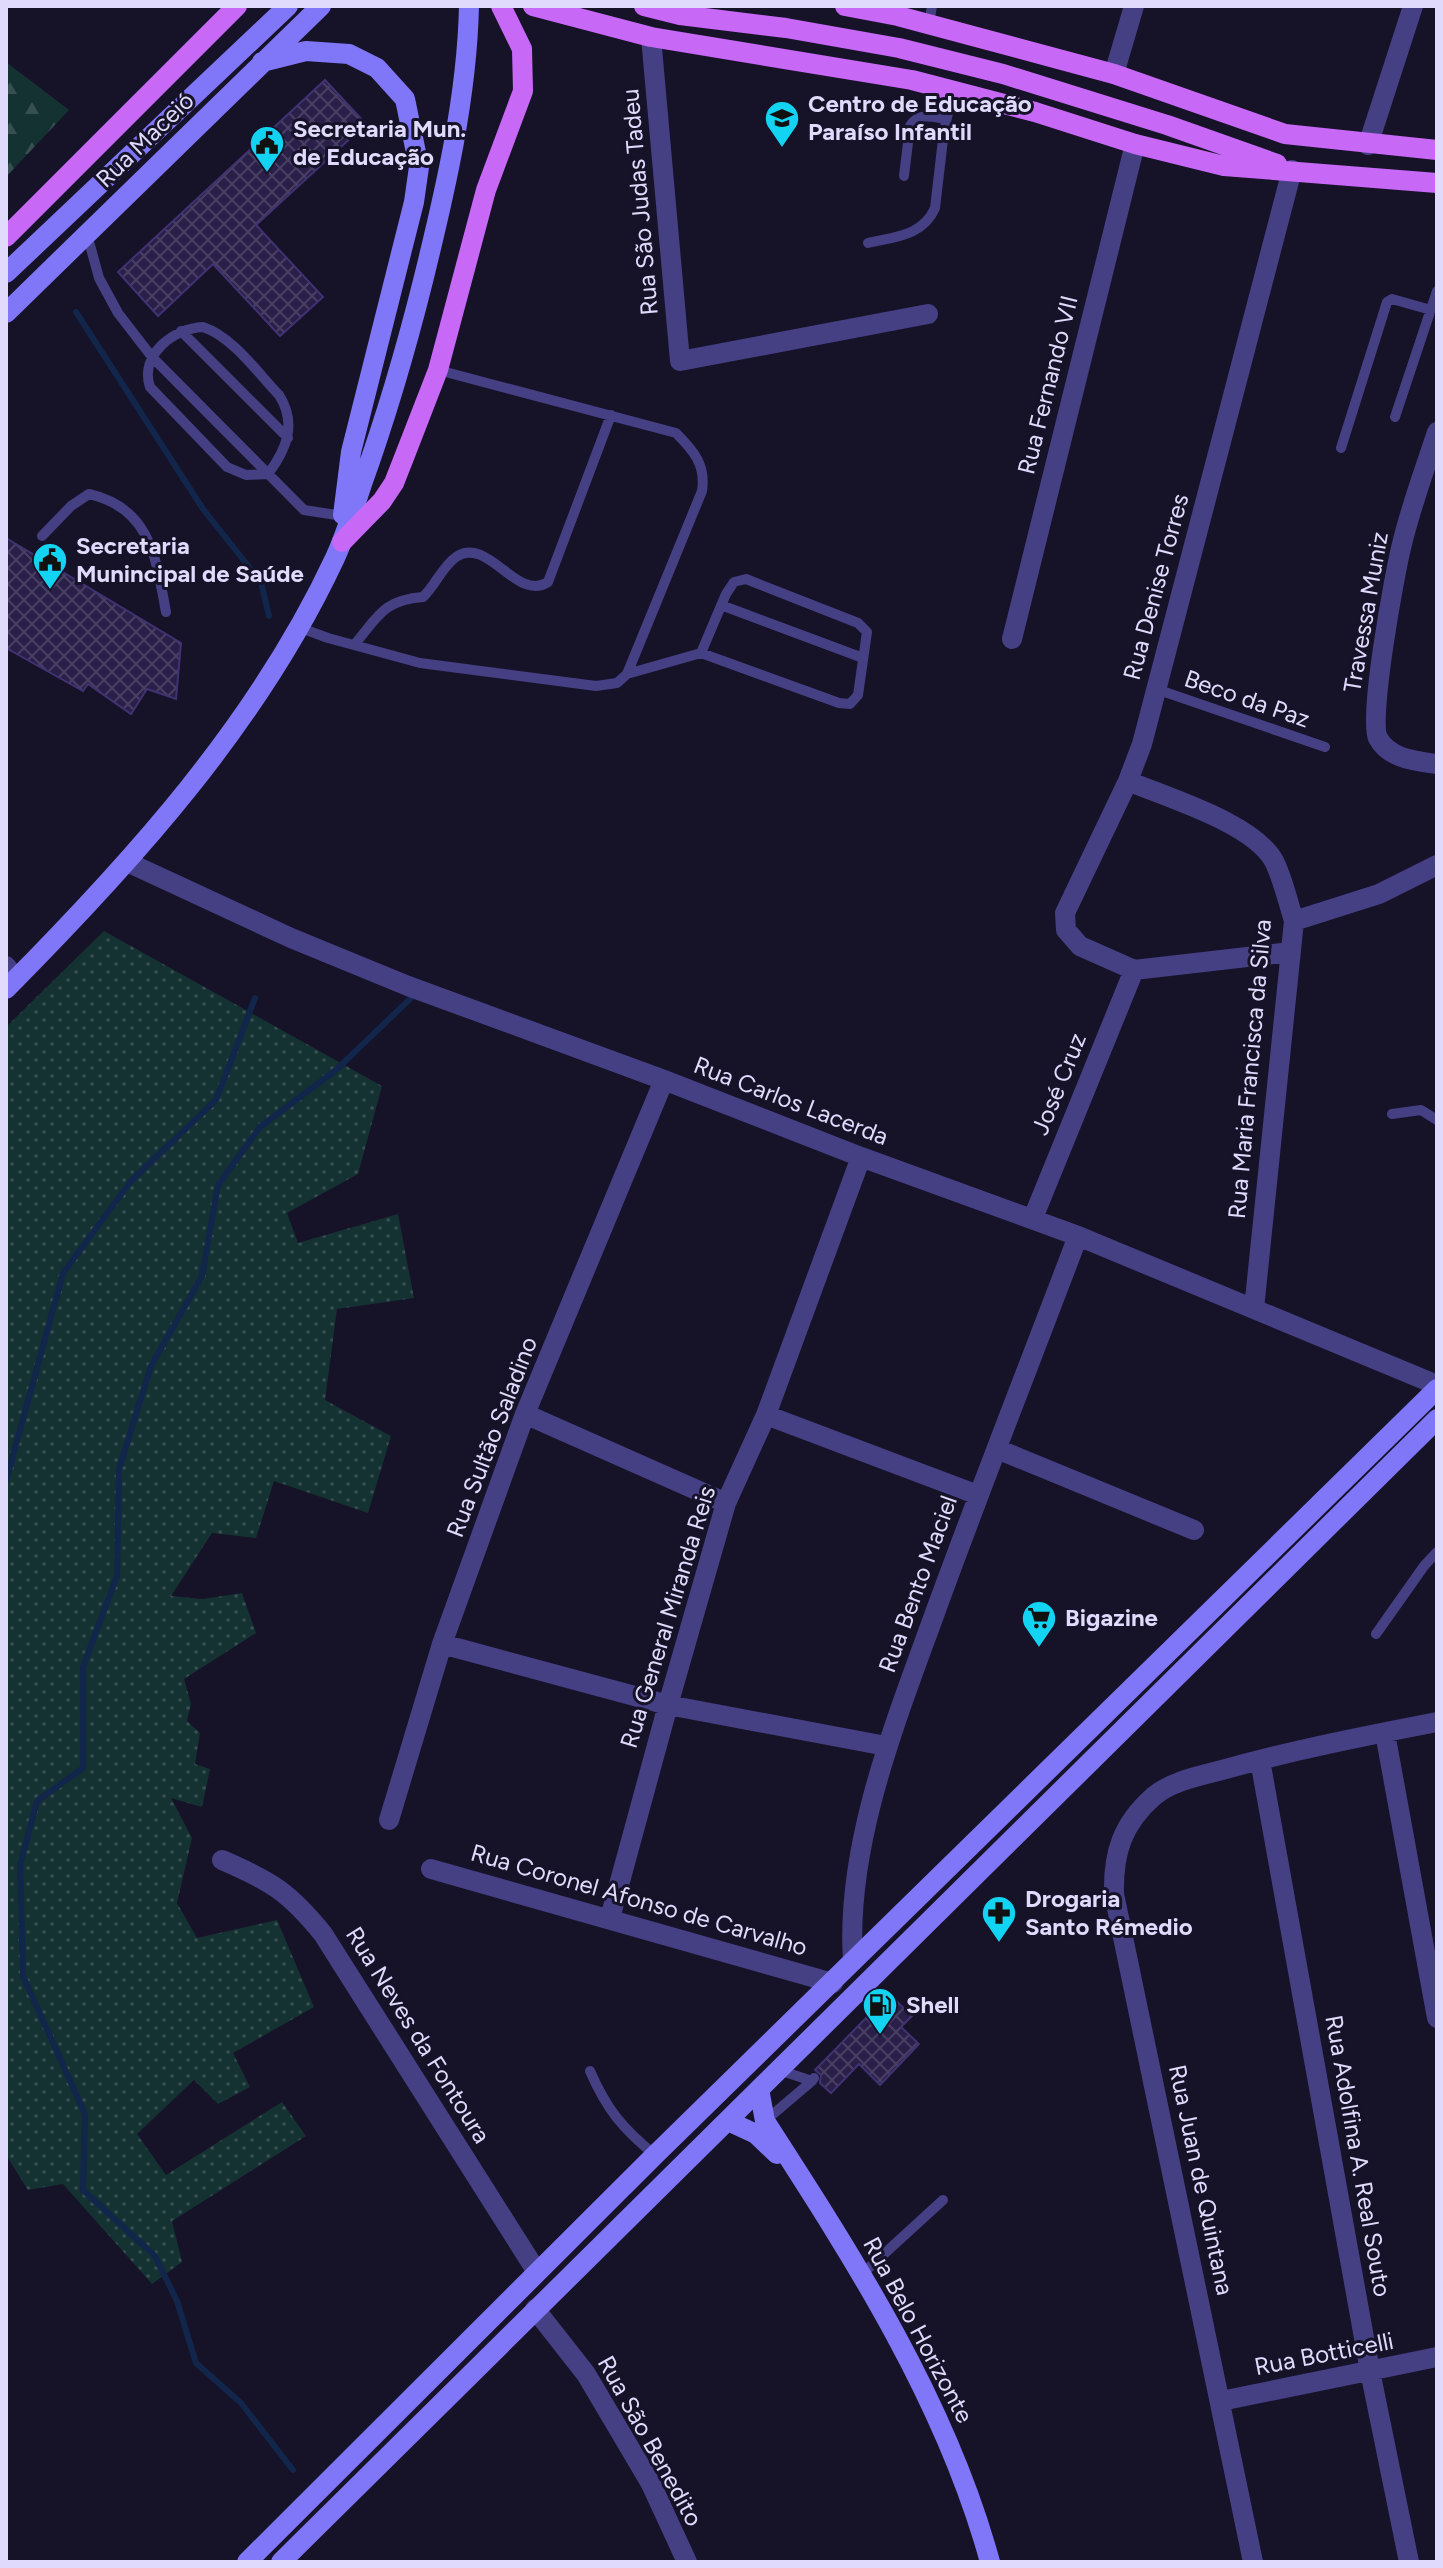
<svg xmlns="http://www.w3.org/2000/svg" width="1443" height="2568" font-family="Figtree,sans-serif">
<defs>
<pattern id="grass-dots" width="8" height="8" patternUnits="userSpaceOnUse" patternTransform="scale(2)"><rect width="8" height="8" fill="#153232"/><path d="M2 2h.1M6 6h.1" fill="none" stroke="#374f51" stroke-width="1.8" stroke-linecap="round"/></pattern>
<pattern id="forest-firs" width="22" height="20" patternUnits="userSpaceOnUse" patternTransform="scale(2)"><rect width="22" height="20" fill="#153232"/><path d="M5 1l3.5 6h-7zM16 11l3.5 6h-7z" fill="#374f51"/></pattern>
<pattern id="building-cross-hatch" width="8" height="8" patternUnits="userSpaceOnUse" patternTransform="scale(2)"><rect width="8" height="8" fill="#291f48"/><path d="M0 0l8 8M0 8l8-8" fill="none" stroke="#483f63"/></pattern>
</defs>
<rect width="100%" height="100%" fill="#161228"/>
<path fill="url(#grass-dots)" d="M104 931 382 1086 358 1174 287 1213 298 1243 398 1214 414 1298 337 1309 325 1400 391 1436 368 1513 274 1481 256 1538 212 1533 171 1596 203 1599 242 1593 256 1633 184 1679 191 1704 187 1721 200 1733 195 1764 210 1769 202 1807 171 1798 192 1838 177 1903 197 1938 277 1920 314 2007 233 2053 250 2087 218 2104 194 2080 137 2134 166 2175 282 2102 306 2136 172 2221 182 2262 152 2284 63 2184 28 2190 6 2155V1027Z"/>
<path fill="url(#forest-firs)" d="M6 62 69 110 6 177Z"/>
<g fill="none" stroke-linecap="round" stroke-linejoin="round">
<path stroke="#12264c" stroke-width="6" d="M76 312 203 509 261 582 269 616
M6 1481 63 1273 131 1181 216 1100 255 998
M293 2470 241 2403 196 2363 177 2301 155 2256 83 2190 85 2114 23 1976 20 1865 37 1801 83 1768V1667L117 1576 119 1469 151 1366 202 1276 218 1185 260 1127 336 1070 412 997"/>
</g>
<path fill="url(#building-cross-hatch)" stroke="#413273" stroke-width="2" d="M325 80 366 124 256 225 323 297 280 336 213 264 158 316 118 272Z
M6 538 181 643 176 699 147 689 131 714 88 684 83 691 6 648Z
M889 1994 912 2016 901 2027 919 2044 880 2085 859 2064 831 2093 820 2083 821 2075 815 2070 870 2014 876 2016 881 2013V2002Z"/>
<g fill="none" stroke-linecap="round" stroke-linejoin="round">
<path stroke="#453f84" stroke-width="10" d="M929 24 932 6
M904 176 910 126C918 112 932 117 946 119
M83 237 90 245 99 278 118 313 152 357 304 510 343 516
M868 243C894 237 923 236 935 208L944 131 953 91
M203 327C233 337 257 372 279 395 297 423 287 449 268 474L246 475 227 467 150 387C139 355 174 328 203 327Z
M181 331 288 438
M1395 417 1437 291
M1341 448 1387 302 1392 299 1431 310
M42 536 71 506 89 494C151 508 156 559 166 612
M721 605 863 658
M298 627 328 638 420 663 596 686 617 683 627 674 702 491C706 465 694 451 676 433L438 370
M354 645C378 617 383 600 423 597 435 586 442 567 456 557 488 535 517 603 548 582L611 415
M627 674 701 653 839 703 850 704 858 695 867 632 858 623 746 579 734 582 726 594 701 653
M1156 689 1325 747
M1392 1114 1421 1110 1437 1120
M1376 1634 1424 1566 1437 1552
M858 1991 875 2008
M779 2070 812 2081 814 2078
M590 2071C607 2110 623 2129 655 2155
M765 2121 812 2081
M861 2275 943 2200"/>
<path stroke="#453f84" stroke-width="20" d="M651 37 680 361 928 314
M1114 74 1134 6
M1368 145 1413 6
M1437 432C1425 469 1411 506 1402 544 1395 571 1368 719 1378 738 1389 759 1416 761 1437 764
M1012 639 1135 144
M1128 781C1168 798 1253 823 1274 861 1283 879 1288 902 1294 921L1254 1309
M127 862 291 938 408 986 664 1080 861 1157 1078 1236 1437 1385
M1294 921 1379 894 1437 865
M1291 952 1134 970 1080 946 1066 930 1065 913 1128 781 1142 744 1292 170
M6 966 16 979
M1033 1218 1134 970
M525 1414 726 1503
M766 1415 978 1495
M997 1449 1194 1530
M442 1644 668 1705 886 1746
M1385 1733 1437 2018
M1260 1760 1370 2371 1409 2562
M389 1820 442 1644 525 1414 664 1080
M222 1860C271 1881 289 1892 323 1934L537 2272
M431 1869 833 1983
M610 1918 668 1705 726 1503 766 1415 861 1157
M853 1961C845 1844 897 1718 936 1610 982 1484 1031 1360 1078 1236
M535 2309 586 2374 651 2484 687 2562
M1221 2401 1437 2357
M1253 2562 1114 1894C1113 1853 1122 1824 1154 1796 1172 1781 1199 1776 1222 1770 1293 1750 1365 1736 1437 1722"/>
<path stroke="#8077f8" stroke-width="20" d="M262 62 306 51 349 54 377 68 405 99 419 167 414 202 351 452 343 515
M6 273 288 6
M6 313 321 6
M6 989C133 861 258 723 335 558 346 534 354 508 362 484 386 417 406 349 423 281 445 192 467 98 469 6
M759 2089 765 2121C854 2259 946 2401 990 2562
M728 2121 756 2134 777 2154
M247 2562 655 2155 1437 1389
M281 2562 1437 1419"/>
<path stroke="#c768f7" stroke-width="20" d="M533 6 651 37 912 80 1035 112 1135 144 1224 166 1437 183
M644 6 680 15 786 28 899 48 1003 74 1167 125 1277 164
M845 6 898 16 1114 74 1285 134 1437 150
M6 237 237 6
M342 542 382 501 394 483 405 455 438 370 486 190 523 91 522 49 501 6"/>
</g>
<defs>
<g id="school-pin" transform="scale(1.8)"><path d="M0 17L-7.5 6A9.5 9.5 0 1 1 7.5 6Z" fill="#12d3f2" stroke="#161228"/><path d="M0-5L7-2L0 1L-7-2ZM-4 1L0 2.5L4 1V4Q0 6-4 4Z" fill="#111"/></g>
<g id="civic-pin" transform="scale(1.8)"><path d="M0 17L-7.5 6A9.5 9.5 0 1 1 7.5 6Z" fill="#12d3f2" stroke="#161228"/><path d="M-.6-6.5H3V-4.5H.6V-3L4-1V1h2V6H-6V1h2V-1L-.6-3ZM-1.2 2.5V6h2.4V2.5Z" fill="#111"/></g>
<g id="supermarket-pin" transform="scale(1.8)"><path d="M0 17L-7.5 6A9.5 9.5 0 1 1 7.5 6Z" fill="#12d3f2" stroke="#161228"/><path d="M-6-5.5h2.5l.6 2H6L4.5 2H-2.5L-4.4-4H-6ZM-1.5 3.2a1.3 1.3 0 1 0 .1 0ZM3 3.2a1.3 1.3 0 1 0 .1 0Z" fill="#111"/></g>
<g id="pharmacy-pin" transform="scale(1.8)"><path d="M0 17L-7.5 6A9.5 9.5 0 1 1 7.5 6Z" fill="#12d3f2" stroke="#161228"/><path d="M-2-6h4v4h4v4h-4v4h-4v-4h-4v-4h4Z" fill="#111"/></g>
<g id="fuel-pin" transform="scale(1.8)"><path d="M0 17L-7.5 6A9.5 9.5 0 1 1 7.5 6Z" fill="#12d3f2" stroke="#161228"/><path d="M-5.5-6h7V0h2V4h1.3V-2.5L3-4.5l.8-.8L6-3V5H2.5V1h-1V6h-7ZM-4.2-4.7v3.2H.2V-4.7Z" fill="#111"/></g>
</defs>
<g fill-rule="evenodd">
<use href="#school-pin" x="782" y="118"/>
<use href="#civic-pin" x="267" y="143"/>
<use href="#civic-pin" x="50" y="560"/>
<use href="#supermarket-pin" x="1039" y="1618"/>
<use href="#pharmacy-pin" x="999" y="1913"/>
<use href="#fuel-pin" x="880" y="2005"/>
</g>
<g text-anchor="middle" stroke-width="6" stroke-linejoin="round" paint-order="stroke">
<g font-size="24" font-weight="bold" fill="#e0dbfd" stroke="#161228" text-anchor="start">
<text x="808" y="112">Centro de Educação<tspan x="808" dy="28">Paraíso Infantil</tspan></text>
<text x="293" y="137">Secretaria Mun.<tspan x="293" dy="28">de Educação</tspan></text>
<text x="76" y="554">Secretaria<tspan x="76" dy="28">Munincipal de Saúde</tspan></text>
<text x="1065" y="1626">Bigazine</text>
<text x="1025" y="1907">Drogaria<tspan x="1025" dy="28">Santo Rémedio</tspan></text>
<text x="906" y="2013">Shell</text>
</g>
<g font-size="24" fill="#e0dbfd" stroke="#161228">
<text transform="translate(145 140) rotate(-44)" y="8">Rua Maceió</text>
<text transform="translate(640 202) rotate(-95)" y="8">Rua São Judas Tadeu</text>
<text transform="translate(1048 385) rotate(-76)" y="8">Rua Fernando VII</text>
<text transform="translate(1156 587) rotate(-75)" y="8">Rua Denise Torres</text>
<text transform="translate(1366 612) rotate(-80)" y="8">Travessa Muniz</text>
<text transform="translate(1247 699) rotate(19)" y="8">Beco da Paz</text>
<text transform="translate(1250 1069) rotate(-85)" y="8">Rua Maria Francisca da Silva</text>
<text transform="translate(1059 1084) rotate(-68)" y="8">José Cruz</text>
<text transform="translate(791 1101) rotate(21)" y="8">Rua Carlos Lacerda</text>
<text transform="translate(492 1437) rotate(-69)" y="8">Rua Sultão Saladino</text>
<text transform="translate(918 1584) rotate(-70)" y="8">Rua Bento Maciel</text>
<text transform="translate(668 1617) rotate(-73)" y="8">Rua General Miranda Reis</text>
<text transform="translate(639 1900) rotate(16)" y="8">Rua Coronel Afonso de Carvalho</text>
<text transform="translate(418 2035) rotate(58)" y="8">Rua Neves da Fontoura</text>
<text transform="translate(1358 2156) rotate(80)" y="8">Rua Adolfina A. Real Souto</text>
<text transform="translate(1201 2180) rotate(78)" y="8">Rua Juan de Quintana</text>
<text transform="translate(918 2330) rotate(62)" y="8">Rua Belo Horizonte</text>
<text transform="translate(1324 2354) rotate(-11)" y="8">Rua Botticelli</text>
<text transform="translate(650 2441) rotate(61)" y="8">Rua São Benedito</text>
</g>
</g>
<rect width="1443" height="2568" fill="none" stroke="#e0dbfd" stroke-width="16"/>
</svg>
